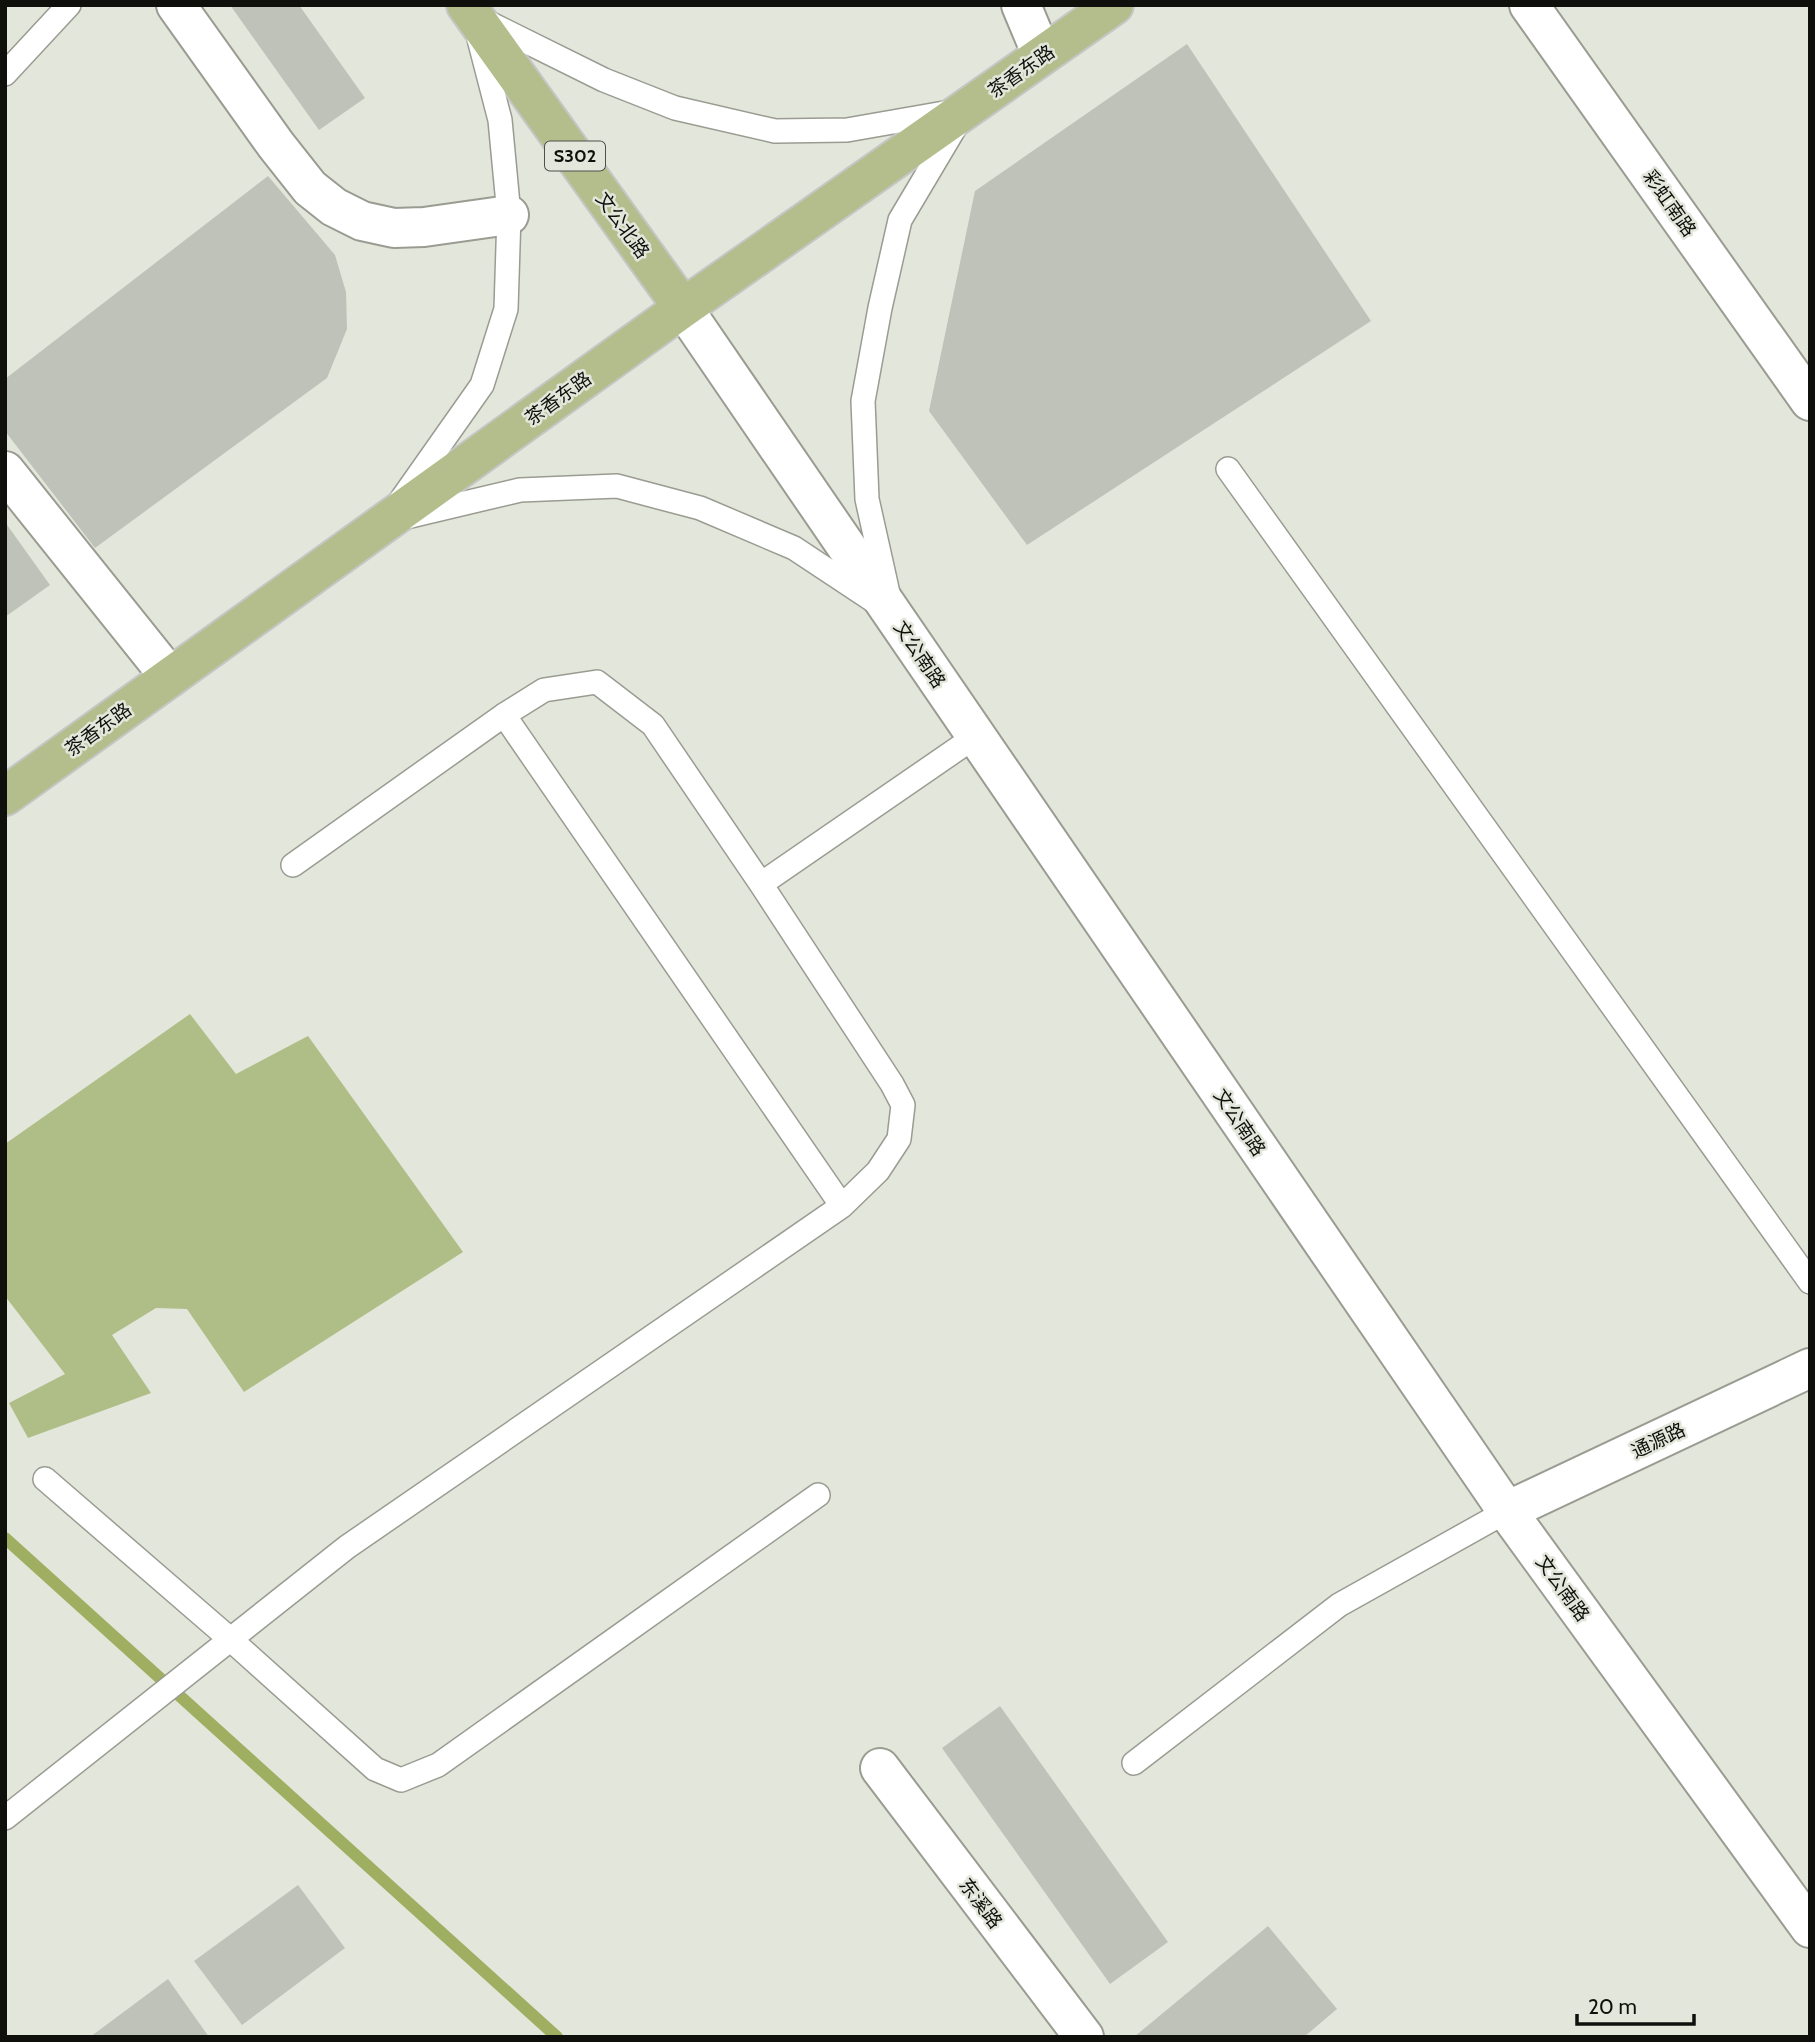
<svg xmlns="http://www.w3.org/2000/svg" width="1815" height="2042" font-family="Cabin,'Noto Sans SC',sans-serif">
<rect width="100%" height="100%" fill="#e3e6db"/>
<path fill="#afbd86" d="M190 1014 236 1074 308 1036 463 1252 244 1392 187 1309 156 1308 112 1335 151 1393 28 1438 9 1403 65 1374 5 1296V1144Z"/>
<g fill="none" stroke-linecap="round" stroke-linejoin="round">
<path stroke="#9eaf61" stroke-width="12" d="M5 1538 557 2037"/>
</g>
<path fill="#bfc2b8" d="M230 5H299L365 98 319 130Z
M1187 44 1371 321 1027 545 929 411 975 191Z
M268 176 335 255 346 292 347 329 327 378 95 548 5 431V379Z
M5 522 50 585 5 617Z
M1000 1706 1168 1942 1110 1984 942 1748Z
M298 1885 345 1948 242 2025 194 1961Z
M1268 1926 1337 2009 1304 2037H1134Z
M168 1979 209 2037H90Z"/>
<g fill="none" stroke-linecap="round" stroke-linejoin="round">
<g stroke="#9a9c92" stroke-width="26">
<path id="lane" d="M483 20 604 80 675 108 775 131 847 130 950 112
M5 74 69 5
M1228 469 1810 1282
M401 500 482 385 506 309 509 215 500 120 479 39
M406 517 520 490 617 486 700 508 794 548 874 601
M888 593 867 499 863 401 880 308 900 220 957 124
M504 715 842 1206
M761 884 976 736
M45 1479 230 1639 375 1769 401 1780 438 1765 818 1495
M1134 1763 1339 1605 1507 1511
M5 1818 347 1547 842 1206 878 1171 899 1139 903 1105 892 1084 761 884 653 725 597 682 544 690 504 715 293 865"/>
</g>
<g stroke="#9a9c92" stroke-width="42">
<path id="street" d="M176 5 276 145 310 188 334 207 362 221 394 228 424 227 509 215
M1021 5 1042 55
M1529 5 1810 401
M5 471 170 677
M1507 1511 1810 1368
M880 1768 1084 2037"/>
</g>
<g stroke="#9a9c92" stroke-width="42">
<path id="secondary" d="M683 308 1507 1511 1810 1928"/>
</g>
<g stroke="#c5c6c5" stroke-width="42">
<path id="primary" d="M466 5 683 308
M5 796 683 308 1114 5"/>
</g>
<use href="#lane" stroke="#fff" stroke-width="23"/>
<use href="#street" stroke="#fff" stroke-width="38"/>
<use href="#secondary" stroke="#fff" stroke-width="38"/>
<use href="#primary" stroke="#b3be8c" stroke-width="38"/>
</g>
<g text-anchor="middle" stroke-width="5" stroke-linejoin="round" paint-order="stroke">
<rect fill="#e3e6db" stroke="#4f504a" stroke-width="2" x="545" y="141.5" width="60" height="29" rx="5"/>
<g font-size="18" font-weight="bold" fill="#0f100c">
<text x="575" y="162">S302</text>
</g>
<g font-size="19" fill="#0f100c" stroke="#e3e6db">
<text transform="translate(1021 71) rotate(-35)" y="7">茶香东路</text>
<text transform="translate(1670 203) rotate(55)" y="7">彩虹南路</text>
<text transform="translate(623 225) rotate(54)" y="7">文公北路</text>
<text transform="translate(558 398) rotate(-36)" y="7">茶香东路</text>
<text transform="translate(920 654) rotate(56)" y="7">文公南路</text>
<text transform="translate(98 729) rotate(-36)" y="7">茶香东路</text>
<text transform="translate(1240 1122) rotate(56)" y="7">文公南路</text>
<text transform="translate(1658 1440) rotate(-25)" y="7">通源路</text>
<text transform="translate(1563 1588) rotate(54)" y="7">文公南路</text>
<text transform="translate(981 1903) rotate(53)" y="7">东溪路</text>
</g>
</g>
<rect width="1815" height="2042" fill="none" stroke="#0f100c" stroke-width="14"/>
<path d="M1577 2014v10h117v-10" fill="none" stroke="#0f100c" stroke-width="3.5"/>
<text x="1588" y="2014" font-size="21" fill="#0f100c" stroke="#e3e6db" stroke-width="5" paint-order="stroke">20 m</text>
</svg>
